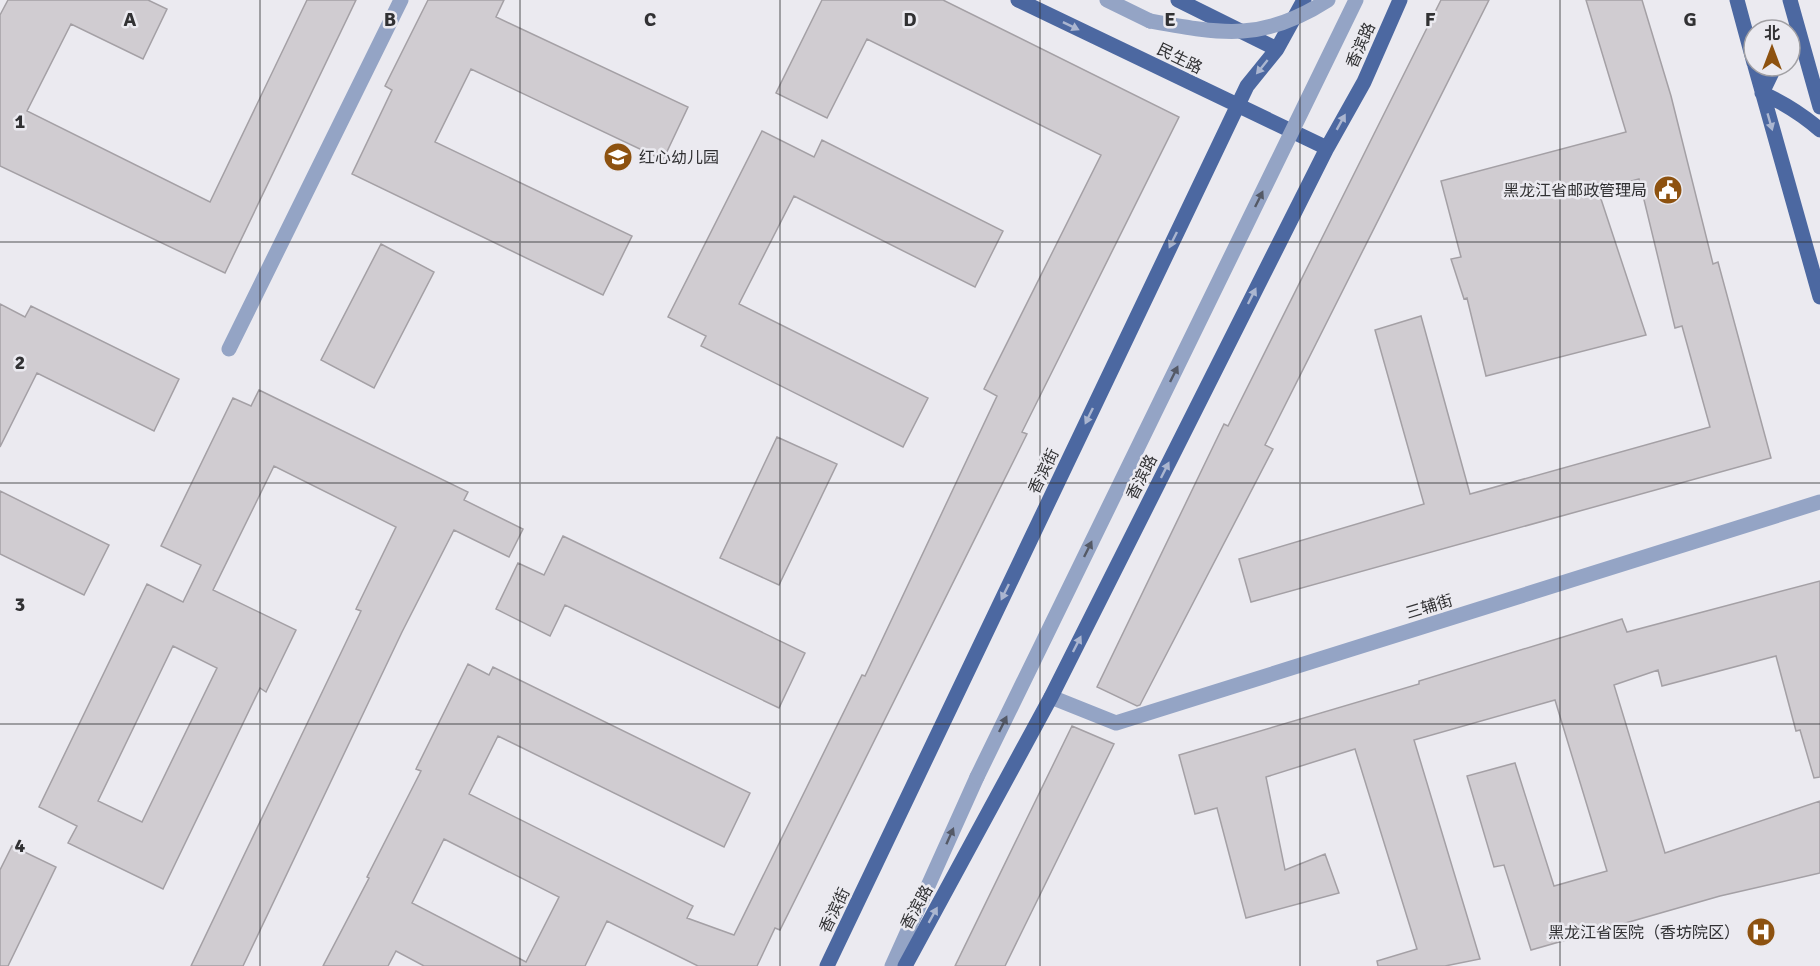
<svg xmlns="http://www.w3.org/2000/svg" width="1820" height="966" font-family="Signika,'Noto Sans SC',sans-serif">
<rect width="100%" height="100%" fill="#ebeaf0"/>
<path fill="#d0ccd1" stroke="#a4a0a5" stroke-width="1.5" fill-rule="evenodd" d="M8 0H148L167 9 143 59 71 24 27 111 210 202 307 0H356L225 273 0 166V15Z
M428 0H504L496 17 688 107 663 160 471 69 435 142 632 236 603 295 352 174 392 90 385 86Z
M822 0H943L1179 117 1022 432 1027 434 780 930 775 928 757 966H698L607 921 585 966H424L396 951 388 966H323L369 878 367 877 421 771 416 769 468 664 489 675 493 667 750 793 724 847 498 736 469 794 693 906 687 918 734 935 862 675 865 676 997 396 984 389 1101 155 867 39 827 118 776 93ZM444 839 559 897 526 962 412 903Z
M1441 0H1489L1265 445 1273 449 1140 705 1137 706 1097 687 1224 424 1228 426Z
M1586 0H1642L1671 96 1713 264 1718 262 1771 458 1251 602 1239 559 1424 504 1375 330 1421 316 1470 494 1710 427 1682 326 1675 328 1639 179 1598 190 1646 335 1486 376 1467 298 1464 299 1451 259 1461 257 1441 181 1626 132Z
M762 131 814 157 822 140 1003 231 975 287 794 196 739 304 928 398 903 447 701 346 706 336 668 317Z
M381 244 434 272 374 388 321 360Z
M0 304 25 317 31 306 179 379 154 431 37 373 0 447Z
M259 390 468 492 464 500 523 529 509 557 454 530 402 632 243 966H191L361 611 356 609 396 527 274 466 213 590 296 630 266 692 260 688 163 889 68 843 77 826 39 807 147 584 183 602 201 565 161 546 233 398 251 406ZM173 646 217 668 142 822 98 801Z
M777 437 837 464 779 585 720 558Z
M0 491 109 545 84 595 0 554Z
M563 536 805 653 779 708 565 605 550 636 496 609 518 563 544 575Z
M1820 581V777L1814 778 1800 730 1796 731 1776 656 1662 686 1658 670 1614 685 1665 853 1820 801V873L1720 896 1531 950 1504 865 1494 867 1467 776 1515 763 1554 886 1607 871 1555 700 1414 740 1480 959 1445 966H1378L1377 961 1417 949 1355 749 1266 777 1285 870 1325 854 1339 893 1246 918 1217 808 1195 814 1179 755 1419 684V681L1622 619 1627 632Z
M1072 726 1114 744 1005 966H955Z
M12 846 56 867 8 966H0V870Z"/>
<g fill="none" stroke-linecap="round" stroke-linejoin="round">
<path stroke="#94a4c5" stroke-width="15" d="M1107 0 1150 21
M229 349 401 0
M1051 697 1116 723 1820 502
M892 966 977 777"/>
<path stroke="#4c68a1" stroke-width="15" d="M1018 0 1327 148
M1178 0 1277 49
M1737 0 1754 63
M1790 0 1820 107
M1755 66 1820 297
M1775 66 1762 93C1784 103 1802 114 1820 130
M827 966 1247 86 1277 49 1304 0
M905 966 1051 697 1327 148 1364 82 1400 0"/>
<path stroke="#94a4c5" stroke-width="15" d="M1150 21C1222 34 1263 42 1328 0
M977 777 1356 0"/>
</g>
<defs><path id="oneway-solid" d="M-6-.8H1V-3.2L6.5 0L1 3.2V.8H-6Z" transform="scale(1.5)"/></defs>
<g fill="#abb6d0">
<use href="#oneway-solid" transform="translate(1071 26) rotate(26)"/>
<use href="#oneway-solid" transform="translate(1262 67) rotate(129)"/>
<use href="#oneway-solid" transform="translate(1341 122) rotate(-61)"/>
<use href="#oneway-solid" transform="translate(1770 122) rotate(74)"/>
<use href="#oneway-solid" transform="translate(1173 240) rotate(116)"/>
<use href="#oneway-solid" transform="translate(1252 296) rotate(-63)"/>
<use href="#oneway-solid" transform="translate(1089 416) rotate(116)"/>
<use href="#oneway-solid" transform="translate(1165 470) rotate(-63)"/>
<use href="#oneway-solid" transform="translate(1005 592) rotate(116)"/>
<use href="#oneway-solid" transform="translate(1077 644) rotate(-63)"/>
<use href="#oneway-solid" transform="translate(933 915) rotate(-61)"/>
</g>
<g fill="#545966">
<use href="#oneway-solid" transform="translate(1259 199) rotate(-64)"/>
<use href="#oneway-solid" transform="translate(1174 374) rotate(-64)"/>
<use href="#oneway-solid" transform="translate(1088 549) rotate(-64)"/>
<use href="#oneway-solid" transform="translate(1003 724) rotate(-64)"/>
<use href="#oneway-solid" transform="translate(950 836) rotate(-66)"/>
</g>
<path fill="none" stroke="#313133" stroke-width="1.5" stroke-opacity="0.55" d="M260 0V966M520 0V966M780 0V966M1040 0V966M1300 0V966M1560 0V966M0 242H1820M0 483H1820M0 724H1820"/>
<defs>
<g id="school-disc" transform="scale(1.5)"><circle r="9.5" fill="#8d5210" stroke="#ebeaf0"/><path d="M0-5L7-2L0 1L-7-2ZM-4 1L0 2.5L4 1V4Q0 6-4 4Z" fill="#fff"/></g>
<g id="civic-disc" transform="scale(1.5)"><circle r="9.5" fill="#8d5210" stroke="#ebeaf0"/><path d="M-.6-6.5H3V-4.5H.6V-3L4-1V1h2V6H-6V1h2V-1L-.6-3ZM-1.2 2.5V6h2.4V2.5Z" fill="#fff"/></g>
<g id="hospital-disc" transform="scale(1.5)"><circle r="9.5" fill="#8d5210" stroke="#ebeaf0"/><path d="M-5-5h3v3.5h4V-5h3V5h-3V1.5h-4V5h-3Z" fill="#fff"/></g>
</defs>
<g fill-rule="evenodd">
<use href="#school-disc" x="618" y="157"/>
<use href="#civic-disc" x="1668" y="190"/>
<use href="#hospital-disc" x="1761" y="932"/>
</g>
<g text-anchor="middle" stroke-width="5" stroke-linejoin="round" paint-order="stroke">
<g font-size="16" fill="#313133" stroke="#ebeaf0">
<text transform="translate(1360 45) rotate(-66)" y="6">香滨路</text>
<text transform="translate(1180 58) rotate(26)" y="6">民生路</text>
<text transform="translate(1043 471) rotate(-64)" y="6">香滨街</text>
<text transform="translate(1141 477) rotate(-63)" y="6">香滨路</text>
<text transform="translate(1429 606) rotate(-17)" y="6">三辅街</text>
<text transform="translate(916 907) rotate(-61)" y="6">香滨路</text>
<text transform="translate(834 910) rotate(-64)" y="6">香滨街</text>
</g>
<g font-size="16" fill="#313133" stroke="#ebeaf0" text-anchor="end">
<text x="639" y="163" text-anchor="start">红心幼儿园</text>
<text x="1647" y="196">黑龙江省邮政管理局</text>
<text x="1740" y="938">黑龙江省医院（香坊院区）</text>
</g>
</g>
<g font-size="20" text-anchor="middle" font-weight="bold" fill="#313133" stroke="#ebeaf0" stroke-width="5" stroke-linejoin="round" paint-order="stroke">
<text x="130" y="26">A</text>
<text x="390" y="26">B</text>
<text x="650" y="26">C</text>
<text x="910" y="26">D</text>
<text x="1170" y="26">E</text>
<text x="1430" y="26">F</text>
<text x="1690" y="26">G</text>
<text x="20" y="128">1</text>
<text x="20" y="369">2</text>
<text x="20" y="611">3</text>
<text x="20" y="852">4</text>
</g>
<g transform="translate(1772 48)"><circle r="28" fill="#ebeaf0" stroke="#a1a0a4" stroke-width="1.5"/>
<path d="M0-4.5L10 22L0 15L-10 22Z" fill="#8d5210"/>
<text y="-9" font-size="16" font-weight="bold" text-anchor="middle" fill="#313133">北</text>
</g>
</svg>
